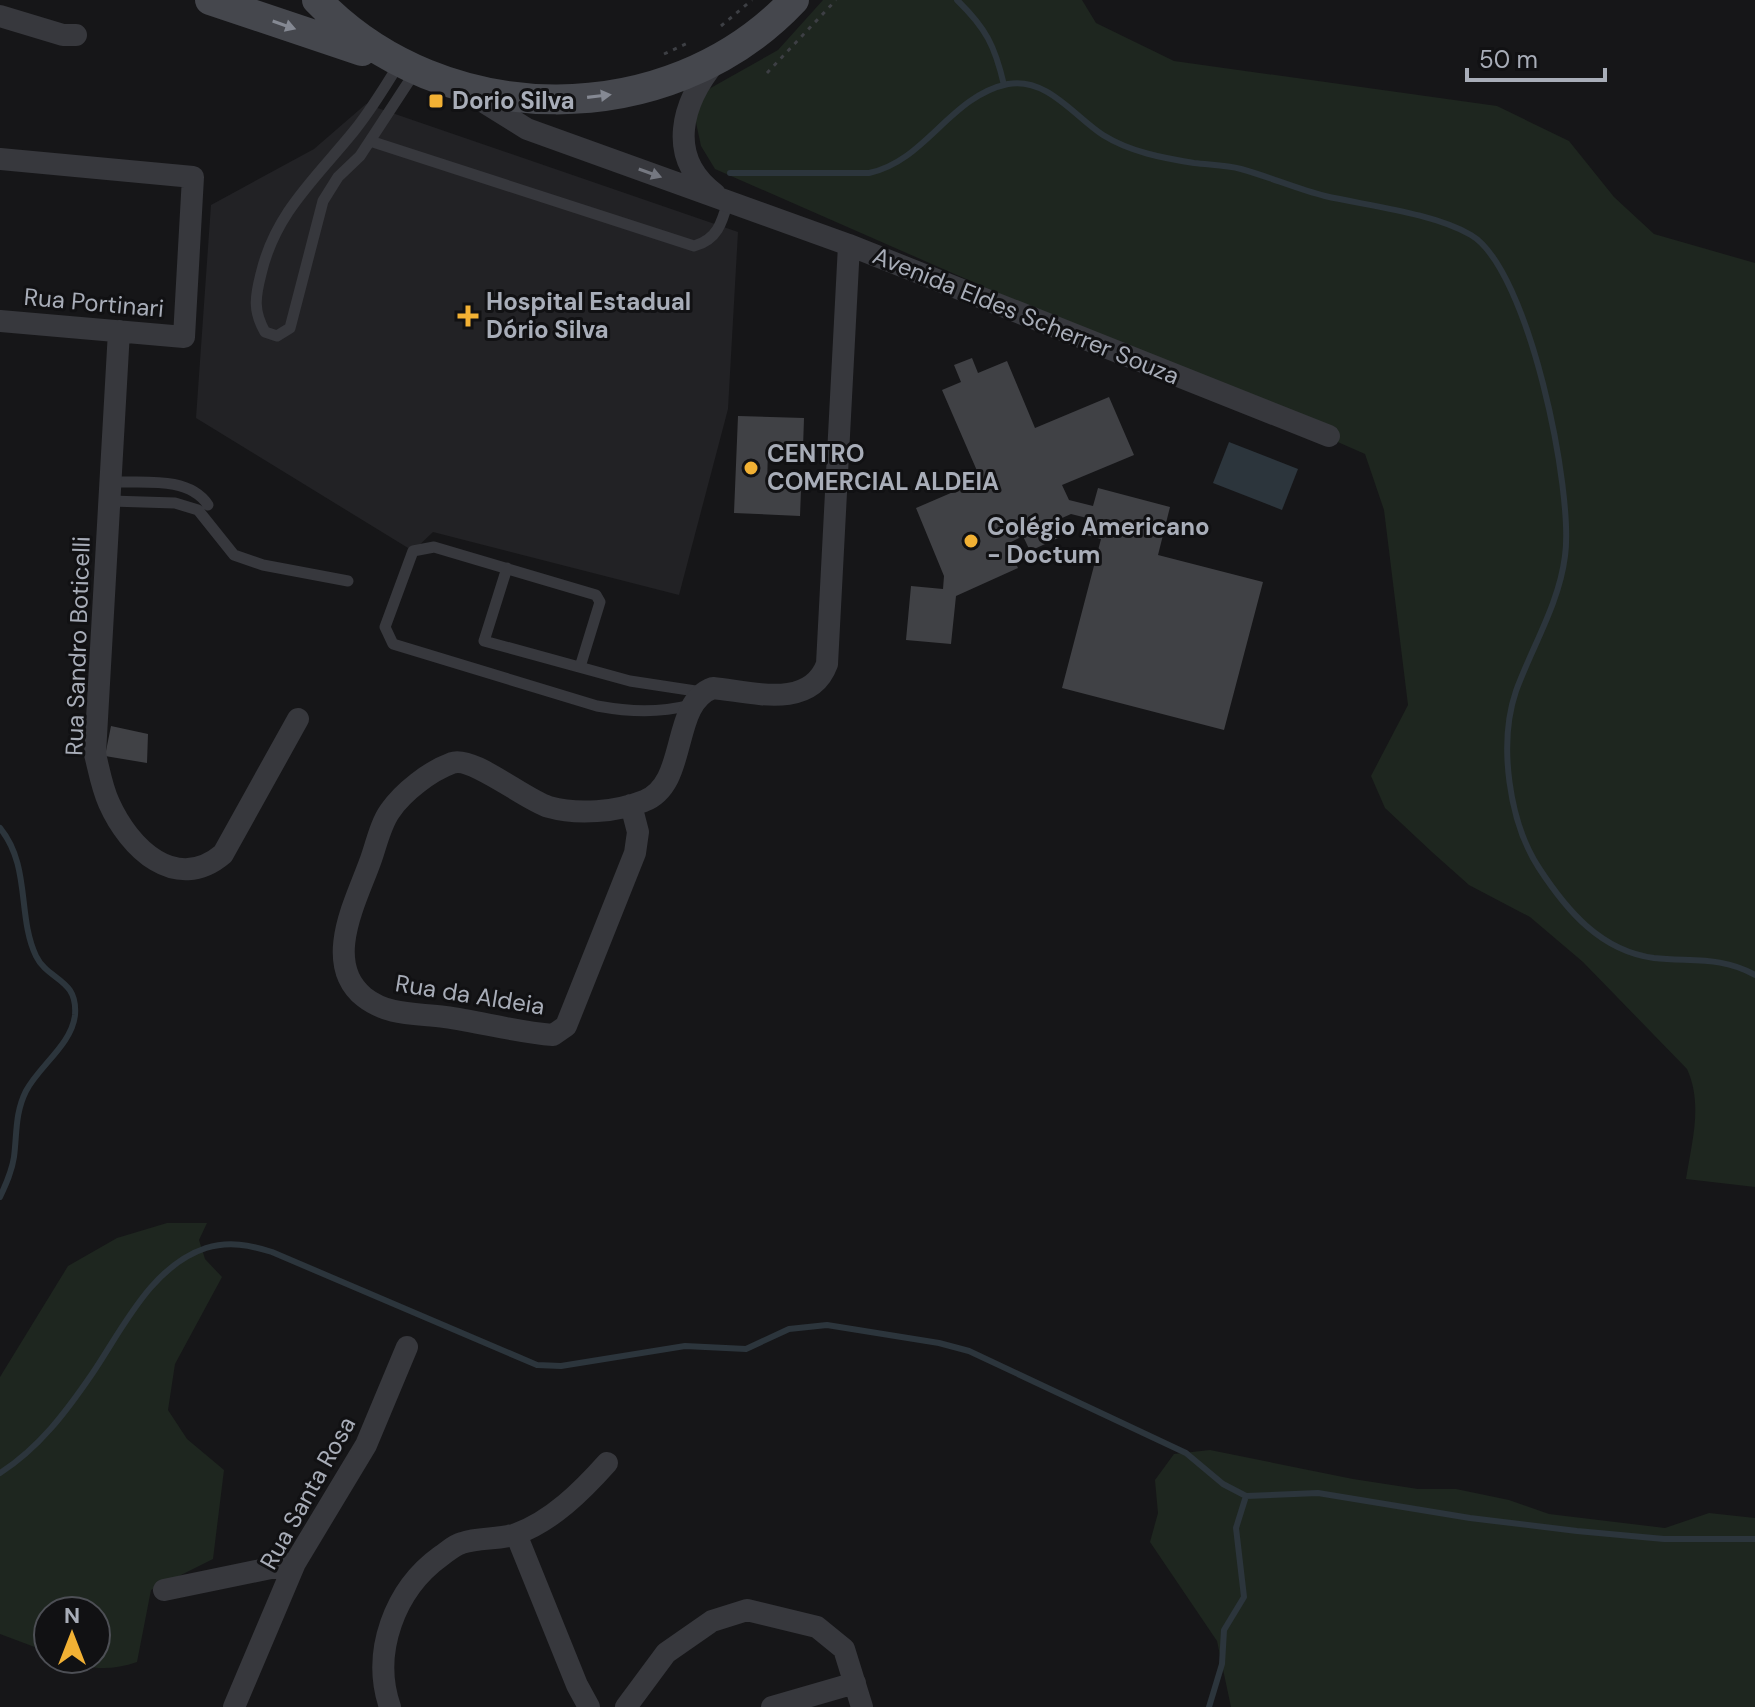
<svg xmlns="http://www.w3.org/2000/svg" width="1755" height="1707" font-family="'DM Sans',sans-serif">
<rect width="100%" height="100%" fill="#161618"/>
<path fill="#222225" d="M366 104 738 232 728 409 679 595 433 532 413 551 196 418 211 205 314 149Z"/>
<path fill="#1e261f" d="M823 0H1082L1096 23 1174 61 1497 106 1569 141 1614 197 1654 234 1755 263V1187L1686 1179C1692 1141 1703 1104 1687 1069L1583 962 1530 917 1469 885 1432 852 1385 808 1371 776 1408 705 1384 510 1365 454 715 169 701 146 691 99 778 50Z
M167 1223H207L199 1240 205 1259 222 1277 175 1364 168 1410 187 1439 224 1470 213 1559 151 1590 137 1662C111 1671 89 1670 64 1659H96V1611H48V1652L0 1634V1377L68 1266 117 1238Z
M1210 1450 1353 1479 1418 1489H1456L1509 1500 1549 1514 1640 1525 1665 1528 1709 1513 1755 1518V1707H1231L1217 1641 1150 1542 1158 1513 1155 1480 1174 1454Z"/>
<path fill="#2c353c" d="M1229 442 1298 469 1282 510 1213 483Z"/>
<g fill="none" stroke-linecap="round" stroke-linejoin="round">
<path stroke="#2c353c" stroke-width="6" d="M957 0C986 28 995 46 1004 85
M730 173H869C926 161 950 96 1008 84 1047 77 1074 116 1103 135 1130 152 1163 158 1194 163 1210 165 1226 165 1241 169 1270 177 1297 189 1325 196 1369 206 1433 213 1471 235 1529 269 1574 492 1565 556 1559 604 1532 647 1516 691 1498 744 1509 822 1539 868 1567 911 1601 951 1654 958 1691 962 1722 956 1755 975
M0 828C31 866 17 916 36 956 48 981 78 978 75 1015 72 1044 39 1066 26 1091 15 1113 17 1133 14 1157 12 1171 6 1184 0 1197
M0 1473C39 1448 66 1412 92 1374 122 1330 151 1266 206 1248 229 1241 250 1245 272 1252L537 1365 561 1366 685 1346 746 1349 789 1329 827 1325 939 1343 969 1351 1186 1453 1223 1484 1246 1496 1318 1493 1470 1518 1577 1531 1664 1539H1755
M1209 1707 1222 1664 1224 1630 1244 1597 1236 1528 1246 1496"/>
</g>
<path fill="#404145" d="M972 358 978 373 1007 361 1035 428 1109 397 1134 455 1062 485 1069 500 1093 506 1098 488 1170 507 1158 555 1263 582 1224 730 1062 688 1101 539 1087 535 1091 519 1071 514 1051 523 1058 538 1030 551 1023 536 1007 544 1018 568 956 596 951 644 906 640 911 586 943 589 944 576 916 508 981 480 942 390 961 382 954 365Z
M738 416 804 418 803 448 768 447 767 488 801 490 800 516 734 513Z
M111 726 148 734 147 763 105 756Z"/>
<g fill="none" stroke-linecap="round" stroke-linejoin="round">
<path stroke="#3d3f44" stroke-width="3" stroke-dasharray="4 6" stroke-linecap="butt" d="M721 26 752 0
M664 54 690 42
M767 73 836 0"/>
<path stroke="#37383d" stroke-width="11" d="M399 64C385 87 371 110 354 131 316 178 275 213 261 274 255 297 253 311 265 332L277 336 290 328 323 201 338 177 360 156 415 72
M370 141 694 246C717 240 722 223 728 201
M112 482C143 483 189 476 208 505
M111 501 175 503 198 510 234 555 263 565 348 581
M507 568 484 641 630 681 702 692
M580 667 600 602 596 595 434 547 413 551 385 627 393 644 597 706C631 712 658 713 691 705"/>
<path stroke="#37383d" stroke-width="22" d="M0 16 63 35H76
M466 91 527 129 849 245 1329 436
M0 159 193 177 184 337 0 321
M715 194C665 157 682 102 716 61
M119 331 95 754C99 770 102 788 109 803 129 848 176 894 223 854L298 719
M631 805 638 832 635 853 566 1026 553 1035C516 1032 481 1022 445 1017 416 1013 388 1016 364 997 322 963 356 901 370 862 376 846 380 825 390 811 403 792 430 771 452 763 472 755 525 800 549 807 577 815 617 812 644 801 689 784 670 703 713 688 752 692 810 710 827 664L849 245
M516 1534 577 1685 589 1707
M164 1590 295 1563
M234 1707 295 1563 366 1445 407 1347
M390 1707C371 1652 395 1589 441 1556 447 1552 454 1545 462 1543 479 1537 499 1540 516 1534 552 1521 582 1491 607 1463
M626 1707 666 1653 712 1621 747 1610 817 1627 844 1649 862 1707
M772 1707 855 1683"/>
<path stroke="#45474d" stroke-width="30" d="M210 0 362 51
M317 0C442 131 668 134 794 0"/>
</g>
<defs><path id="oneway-solid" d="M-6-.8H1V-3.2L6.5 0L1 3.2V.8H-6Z" transform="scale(2)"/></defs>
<g fill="#858993">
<use href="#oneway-solid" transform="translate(284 25) rotate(19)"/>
<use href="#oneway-solid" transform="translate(599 96) rotate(-7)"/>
</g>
<use fill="#757881" href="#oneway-solid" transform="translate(650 173) rotate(20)"/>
<g fill="#f2b134" stroke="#111113" stroke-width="3">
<rect x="428" y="93" width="16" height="16" rx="4"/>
<path d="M464 304h8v8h8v8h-8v8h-8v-8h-8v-8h8z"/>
<circle cx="751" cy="468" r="8"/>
<circle cx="971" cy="541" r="8"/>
</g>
<g text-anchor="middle" stroke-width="6" stroke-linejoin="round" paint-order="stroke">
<g font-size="24" font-weight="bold" fill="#a8adb8" stroke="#111113" text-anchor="start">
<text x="452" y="109">Dorio Silva</text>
<text x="486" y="310">Hospital Estadual<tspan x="486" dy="28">Dório Silva</tspan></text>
<text x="767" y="462">CENTRO<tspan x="767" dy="28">COMERCIAL ALDEIA</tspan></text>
<text x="987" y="535">Colégio Americano<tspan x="987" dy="28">- Doctum</tspan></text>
</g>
<g font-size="24" fill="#a8adb8" stroke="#111113">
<text transform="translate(94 303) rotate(5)" y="8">Rua Portinari</text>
<text transform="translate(1026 316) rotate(22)" y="8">Avenida Eldes Scherrer Souza</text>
<text transform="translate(78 646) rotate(-88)" y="8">Rua Sandro Boticelli</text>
<text transform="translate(470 995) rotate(9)" y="8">Rua da Aldeia</text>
<text transform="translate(308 1493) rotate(-61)" y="8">Rua Santa Rosa</text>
</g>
</g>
<g transform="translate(72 1635)"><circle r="38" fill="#111113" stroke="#4d4f55" stroke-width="2"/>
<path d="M0-6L14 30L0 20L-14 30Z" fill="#f2b134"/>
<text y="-12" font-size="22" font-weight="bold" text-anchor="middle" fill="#a8adb8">N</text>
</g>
<path d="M1467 68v12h138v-12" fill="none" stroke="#a8adb8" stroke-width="4"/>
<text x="1479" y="68" font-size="24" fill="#a8adb8" stroke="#111113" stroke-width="6" paint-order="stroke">50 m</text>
</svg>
